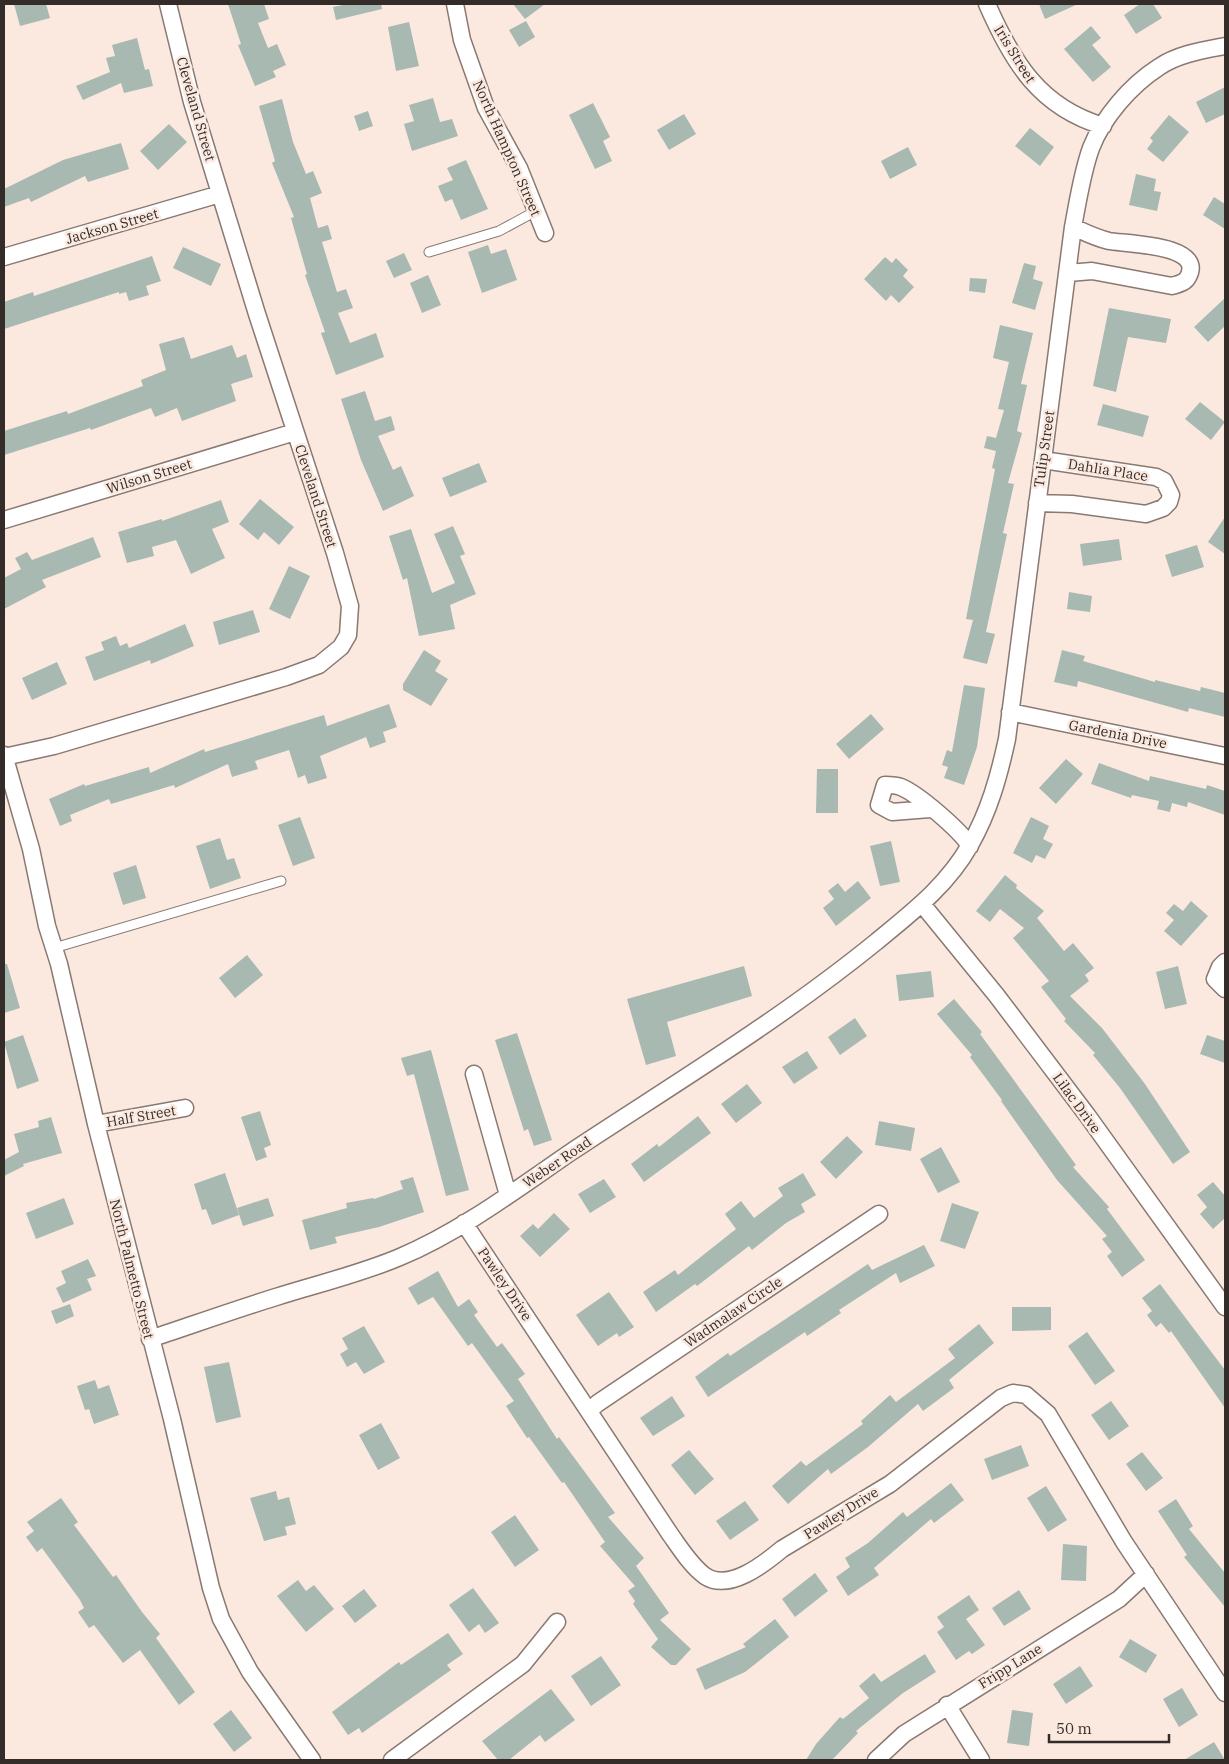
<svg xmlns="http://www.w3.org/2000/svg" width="1229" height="1764" font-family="'IBM Plex Serif',serif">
<rect width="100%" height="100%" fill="#fbe9e0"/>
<path fill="#a7b9b1" d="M14 4H46L50 18 20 26Z
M228 4H264L269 19 258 23 268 48 277 44 286 65 273 71 276 77 255 86 238 45 241 44Z
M348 4H381L382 9 336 20 333 7Z
M513 4H545L525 19Z
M1039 4H1078L1045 19Z
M1140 4H1153L1162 18 1136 34 1124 15Z
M526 21 535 37 519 47 509 30Z
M409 22 419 66 396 71 388 27Z
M1091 26 1101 38 1092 45 1111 67 1093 82 1064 49Z
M137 38 145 70 149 69 153 86 124 93 121 83 83 100 76 86 110 72 106 58 115 56 112 45Z
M1225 87V114L1206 123 1196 102Z
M433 98 440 122 452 119 458 136 412 151 404 124 414 121 409 105Z
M282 99 293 142 306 174 313 171 322 193 310 198 318 228 328 225 332 239 322 242 337 292 346 289 353 308 338 313 350 343 376 333 384 357 336 375 321 333 325 332 305 275 307 274 291 218 294 217 272 163 275 161 259 106Z
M593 103 610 137 603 141 612 161 595 169 569 115Z
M368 111 373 126 359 131 354 116Z
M684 114 696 134 669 150 657 130Z
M1169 115 1189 132 1163 162 1147 149 1153 141 1150 138Z
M169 124 187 142 158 170 140 151Z
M1030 128 1054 147 1040 166 1015 146Z
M121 143 129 169 88 182 85 176 31 202 29 198 4 207V189L63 160Z
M908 147 917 165 890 179 881 161Z
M466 160 488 209 461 220 452 199 445 202 438 186 453 180 447 168Z
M1136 174 1156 179 1154 191 1161 192 1157 211 1129 205Z
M1214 197 1225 204V229L1203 215Z
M488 245 491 254 506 249 517 280 482 293 468 252Z
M183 247 221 264 211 286 173 268Z
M404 253 412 270 394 278 386 261Z
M152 256 161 281 146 286 149 295 129 301 126 292 119 294V292L4 329V302L33 292 34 296Z
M885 257 892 263 896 258 908 270 903 276 914 287 899 303 891 295 886 301 864 279Z
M1024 263 1036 266 1033 279 1043 282 1035 310 1012 303Z
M428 275 441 305 422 313 410 283Z
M970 278 987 279 985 293 969 291Z
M1225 298V326L1208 342 1194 327Z
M1109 308 1171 319 1166 343 1128 337 1116 392 1093 386Z
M1000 325 1033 333 1021 384 1027 385 1017 431 1022 433 1008 483 1014 484 1003 533 1007 534 986 632 995 634 987 664 963 658 973 620 966 619 995 469 992 468 996 451 984 448 987 436 996 438 1004 410 998 409 1009 362 993 358Z
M184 337 191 359 232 345 237 358 246 354 253 377 231 384 236 401 182 421 177 408 155 417 151 408 91 430 90 428 4 455V431L67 411 68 414 143 386 141 380 166 370 159 344Z
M365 391 375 421 391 416 395 430 378 436 393 470 401 466 414 496 383 511 361 460 341 399Z
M1200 402 1225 422 1211 440 1185 419Z
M1103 404 1149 416 1143 437 1097 425Z
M479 463 487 482 450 497 442 478Z
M260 499 294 527 279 545 264 532 258 540 239 524Z
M221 500 229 522 212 529 225 558 191 574 176 540 152 547 154 556 127 563 118 532 162 519V521Z
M1225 517V554L1208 542Z
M453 526 465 554 460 556 476 594 450 605 455 629 419 636 407 578 403 580 389 536 411 529 432 593 455 583 434 534Z
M93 537 101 557 42 580 46 587 4 609V578L21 569 15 558 27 552 32 560Z
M1119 539 1122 560 1083 566 1080 544Z
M1197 545 1204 567 1172 577 1165 555Z
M289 566 310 576 290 619 269 609Z
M1069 592 1092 596 1090 612 1067 609Z
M253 610 260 632 219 645 213 622Z
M185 624 194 646 151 664 150 660 94 681 85 657 104 650 101 642 116 636 120 646 127 643 129 648Z
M424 650 441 661 435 671 448 679 431 706 403 690V684Z
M1062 650 1085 656 1083 661 1155 682V680L1200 691 1201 687 1225 693V717L1189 708 1188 712 1078 681 1077 687 1054 682Z
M57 662 67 684 32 700 22 678Z
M964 685 985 688 977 747 964 785 944 778 948 767 942 765 947 750 952 752Z
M389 704 397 727 383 732 386 742 370 748 366 737 320 756 327 778 308 784 305 775 298 778 289 750 255 761 258 769 232 777 228 764 175 788 174 785 111 804 109 799 70 815 72 821 60 826 49 799 84 784 85 786 149 767 150 773 204 749 205 752 324 715 327 726Z
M871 714 884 729 849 759 836 744Z
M1066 759 1083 774 1056 804 1039 788Z
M1099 763 1149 781 1150 776 1206 789 1207 785 1225 791V815L1188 802 1187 807 1172 803 1170 812 1157 809 1159 801 1132 795 1131 798 1091 784Z
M817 769H838V813H816Z
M300 817 315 858 293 866 278 825Z
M1031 817 1049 826 1043 839 1053 844 1045 859 1036 855 1032 863 1013 853Z
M220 838 227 860 234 858 241 878 210 889 196 846Z
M891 841 900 882 880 886 870 846Z
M136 865 146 898 123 905 113 873Z
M1005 875 1017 885 1016 888 1044 911 1037 918 1064 951 1073 943 1094 968 1085 975 1089 981 1070 996 1102 1028 1145 1084 1190 1152 1173 1164 1120 1088 1093 1055 1095 1053 1064 1021 1066 1019 1041 987 1049 981 1013 938 1024 928 1000 909 990 922 976 911Z
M858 881 871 898 836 926 823 908 834 899 828 891 838 883 845 892Z
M1191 901 1208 916 1181 946 1164 931 1174 920 1166 913 1174 904 1183 911Z
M247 955 263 975 235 998 219 978Z
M4 964H7L20 1008 4 1013Z
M744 966 752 996 667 1022 676 1056 646 1065 627 999Z
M1178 966 1187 1004 1165 1009 1156 972Z
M931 971 934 997 899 1001 896 975Z
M954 999 982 1032 980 1034 1076 1165 1073 1167 1109 1207 1107 1209 1145 1260 1122 1277 1107 1256 1112 1252 1102 1239 1107 1236 1057 1180 1001 1101 1002 1100 970 1057 972 1055 937 1014Z
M855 1018 867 1036 840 1055 828 1037Z
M517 1033 552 1140 534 1146 528 1129 524 1131 495 1040Z
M23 1035 39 1081 17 1089 4 1042Z
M1207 1035 1225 1041V1063L1200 1054Z
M431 1050 469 1190 446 1196 414 1074 407 1076 401 1058Z
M807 1051 818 1068 794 1084 782 1067Z
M747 1084 762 1103 736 1123 721 1104Z
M260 1111 271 1145 264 1148 267 1157 256 1161 241 1117Z
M698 1116 711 1133 644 1182 631 1164 657 1144 659 1147Z
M51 1117 62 1153 23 1164 24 1166 4 1176V1160L19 1152 14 1134 39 1127 38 1121Z
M879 1121 915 1128 911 1151 875 1145Z
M847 1136 863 1152 836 1179 820 1162Z
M941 1147 960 1182 938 1193 920 1159Z
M225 1173 239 1215 212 1225 206 1209 202 1210 194 1184Z
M803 1173 816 1195 801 1204 805 1212 786 1223 752 1250 749 1246 697 1286 695 1284 656 1312 643 1292 675 1270 678 1275 736 1229 725 1214 741 1201 754 1218 783 1196 778 1188Z
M413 1177 424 1212 379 1227 335 1237 337 1243 310 1250 302 1220 347 1208 346 1203 373 1198 374 1199 403 1189 400 1181Z
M604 1179 616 1197 590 1213 578 1194Z
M1213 1182 1225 1196V1218L1213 1229 1200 1214 1207 1207 1197 1195Z
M64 1198 74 1224 36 1239 26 1213Z
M268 1198 274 1216 243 1226 237 1208Z
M952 1203 979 1212 965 1249 940 1241Z
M554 1213 570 1229 540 1257 520 1236 533 1224 538 1229Z
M924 1245 935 1266 900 1283 896 1273 839 1310 841 1313 807 1336 805 1332 708 1397 695 1377 728 1353 730 1356 868 1264 872 1270Z
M88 1259 96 1276 87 1279 92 1290 63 1303 56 1288 66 1283 61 1271Z
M438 1271 458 1307 469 1299 478 1312 474 1315 497 1347 502 1343 525 1374 518 1379 557 1439 559 1437 615 1513 608 1517 644 1558 636 1566 669 1613 660 1620 691 1649 676 1665H671L651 1647 658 1639 633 1604 635 1601 628 1591 635 1586 600 1546 605 1542 564 1482 562 1483 529 1437 527 1438 506 1406 514 1401 472 1343 468 1346 433 1297 418 1305 408 1288Z
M1160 1284 1225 1370V1408L1171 1331 1169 1333 1161 1323 1156 1327 1147 1315 1152 1311 1142 1298Z
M609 1292 634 1327 619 1337 617 1333 598 1346 576 1315Z
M70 1304 74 1316 56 1324 51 1311Z
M1012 1307H1051V1330L1012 1331Z
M979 1324 994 1343 949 1380 954 1388 923 1411 918 1404 868 1447 831 1474 828 1469 788 1504 772 1486 801 1461 806 1466 863 1424 861 1421 890 1395 896 1402 955 1358 948 1349Z
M364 1326 385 1362 364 1374 356 1362 347 1367 340 1354 348 1349 342 1338Z
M1087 1332 1115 1371 1095 1385 1068 1346Z
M229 1362 241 1417 216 1423 204 1367Z
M95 1380 98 1389 109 1385 119 1415 94 1424 89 1409 85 1410 77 1386Z
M672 1396 685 1416 653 1436 640 1418Z
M1111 1401 1129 1426 1109 1440 1091 1415Z
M381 1423 400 1458 378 1470 359 1435Z
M1021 1445 1029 1466 992 1480 984 1459Z
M689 1450 714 1479 695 1495 671 1465Z
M1142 1452 1163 1478 1146 1491 1126 1464Z
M951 1483 964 1500 934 1523 931 1519 874 1568 879 1575 848 1596 836 1577 850 1567 845 1558 868 1543 903 1512 907 1517Z
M1046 1486 1067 1520 1048 1532 1027 1498Z
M276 1491 278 1500 289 1497 296 1524 285 1527 287 1535 264 1541 250 1498Z
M61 1498 78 1522 74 1525 113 1577 116 1575 142 1612 160 1634 156 1638 195 1692 179 1705 140 1650 123 1663 94 1625 89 1628 78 1612 84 1608 80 1600 42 1548 37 1552 26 1537 34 1531 27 1522Z
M1176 1499 1193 1526 1189 1529 1225 1573V1607L1184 1557 1187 1555 1158 1511Z
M745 1501 759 1520 730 1540 716 1521Z
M515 1515 539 1550 515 1567 491 1532Z
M1063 1544 1087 1546 1086 1581 1061 1580Z
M815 1573 828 1591 795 1617 782 1599Z
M298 1580 306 1591 314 1585 334 1609 306 1632 277 1596Z
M473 1588 499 1623 485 1633 479 1624 469 1632 449 1605Z
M364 1589 377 1606 355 1623 342 1606Z
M1019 1590 1031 1609 1004 1626 992 1608Z
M969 1595 979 1610 966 1619 985 1645 972 1654 969 1651 956 1660 937 1632 944 1627 937 1617Z
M775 1619 789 1637 745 1672 705 1690 696 1669 746 1647 743 1644Z
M448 1633 463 1654 447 1665 451 1670 362 1733 359 1728 348 1735 332 1712 399 1662 401 1665Z
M1130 1639 1157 1655 1146 1673 1119 1657Z
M925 1654 936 1672 903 1693 856 1731 858 1733 832 1760H806L816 1744 840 1717 843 1719 869 1698 859 1686 874 1673 881 1682Z
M601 1656 621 1685 591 1706 571 1676Z
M1080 1666 1093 1686 1066 1704 1053 1684Z
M1182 1688 1198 1715 1179 1727 1163 1699Z
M551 1689 575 1720 545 1742 540 1735 509 1760H498L482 1741Z
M231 1710 252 1738 234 1752 213 1724Z
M1012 1710 1033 1713 1029 1746 1007 1743Z
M1214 1742 1225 1760H1184Z"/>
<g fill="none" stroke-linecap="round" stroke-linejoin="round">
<g stroke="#897971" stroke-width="11">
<path id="service" d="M429 252 499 231 536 211
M54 948 281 881"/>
</g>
<g stroke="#897971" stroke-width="19">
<path id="minor" d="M455 4 462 40 486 108 519 168 545 233
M987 4C1012 61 1039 107 1103 126
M4 257 220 194
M1068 273 1092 271 1172 286C1178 284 1185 283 1188 277 1206 244 1125 244 1109 241 1096 238 1084 232 1073 227
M1037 503 1072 504 1146 514 1163 508 1169 502 1171 495 1164 481 1156 477 1043 460
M4 520 295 432
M1010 712 1225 756
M4 755 31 849 47 926 59 964 96 1124 172 1419 211 1588 221 1619 250 1672 312 1760
M4 757 54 746 286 677 319 665 341 647 348 635 350 606 335 553 257 314 192 102 168 4
M930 809 892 812 879 805 885 785C890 785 896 785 901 787 918 794 960 830 970 846
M922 904 997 996 1087 1115 1225 1307
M1225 962 1220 967 1215 979 1225 989
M474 1074 508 1195
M96 1124 185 1108
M464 1223 670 1534C680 1548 691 1566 705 1576 729 1592 764 1564 782 1549L890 1484 1001 1398 1013 1393 1026 1395 1048 1414 1124 1542 1225 1693
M150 1339C192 1325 234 1310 276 1297 317 1284 360 1274 400 1257 460 1232 517 1189 571 1152 674 1084 780 1020 876 942 911 913 947 886 970 845 989 812 999 776 1007 739L1073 227C1078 201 1082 173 1091 148 1103 117 1131 85 1159 67 1178 54 1204 50 1225 46
M589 1411 598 1403 879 1214
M947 1705 981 1760
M392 1760 523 1664 557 1622
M876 1760 904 1734 1119 1599 1146 1574"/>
</g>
<use href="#service" stroke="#fff" stroke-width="9"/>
<use href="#minor" stroke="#fff" stroke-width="16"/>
</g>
<g text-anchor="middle" stroke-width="5" stroke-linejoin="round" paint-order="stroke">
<g font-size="14" fill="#332c29" stroke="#fbe9e0">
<text transform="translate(1015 54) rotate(58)" y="5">Iris Street</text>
<text transform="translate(196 109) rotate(74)" y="5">Cleveland Street</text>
<text transform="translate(507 148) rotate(66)" y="5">North Hampton Street</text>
<text transform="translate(112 226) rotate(-16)" y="5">Jackson Street</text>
<text transform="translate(1044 449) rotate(-82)" y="5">Tulip Street</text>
<text transform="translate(1108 470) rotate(9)" y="5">Dahlia Place</text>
<text transform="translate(149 476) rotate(-17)" y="5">Wilson Street</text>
<text transform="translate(316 496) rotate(72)" y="5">Cleveland Street</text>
<text transform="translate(1118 734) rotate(11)" y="5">Gardenia Drive</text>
<text transform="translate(1077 1103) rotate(54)" y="5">Lilac Drive</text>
<text transform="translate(141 1116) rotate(-10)" y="5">Half Street</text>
<text transform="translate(557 1162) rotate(-34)" y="5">Weber Road</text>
<text transform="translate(132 1269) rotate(76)" y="5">North Palmetto Street</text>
<text transform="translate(505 1284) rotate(56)" y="5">Pawley Drive</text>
<text transform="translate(733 1312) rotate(-34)" y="5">Wadmalaw Circle</text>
<text transform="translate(841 1513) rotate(-32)" y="5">Pawley Drive</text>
<text transform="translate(1010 1666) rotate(-32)" y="5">Fripp Lane</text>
</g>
</g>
<rect width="1229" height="1764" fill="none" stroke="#332c29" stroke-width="10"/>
<path d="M1049 1734v8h120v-8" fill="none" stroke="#332c29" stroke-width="2.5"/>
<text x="1056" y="1734" font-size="15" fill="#332c29" stroke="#fbe9e0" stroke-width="4" paint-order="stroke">50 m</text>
</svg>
